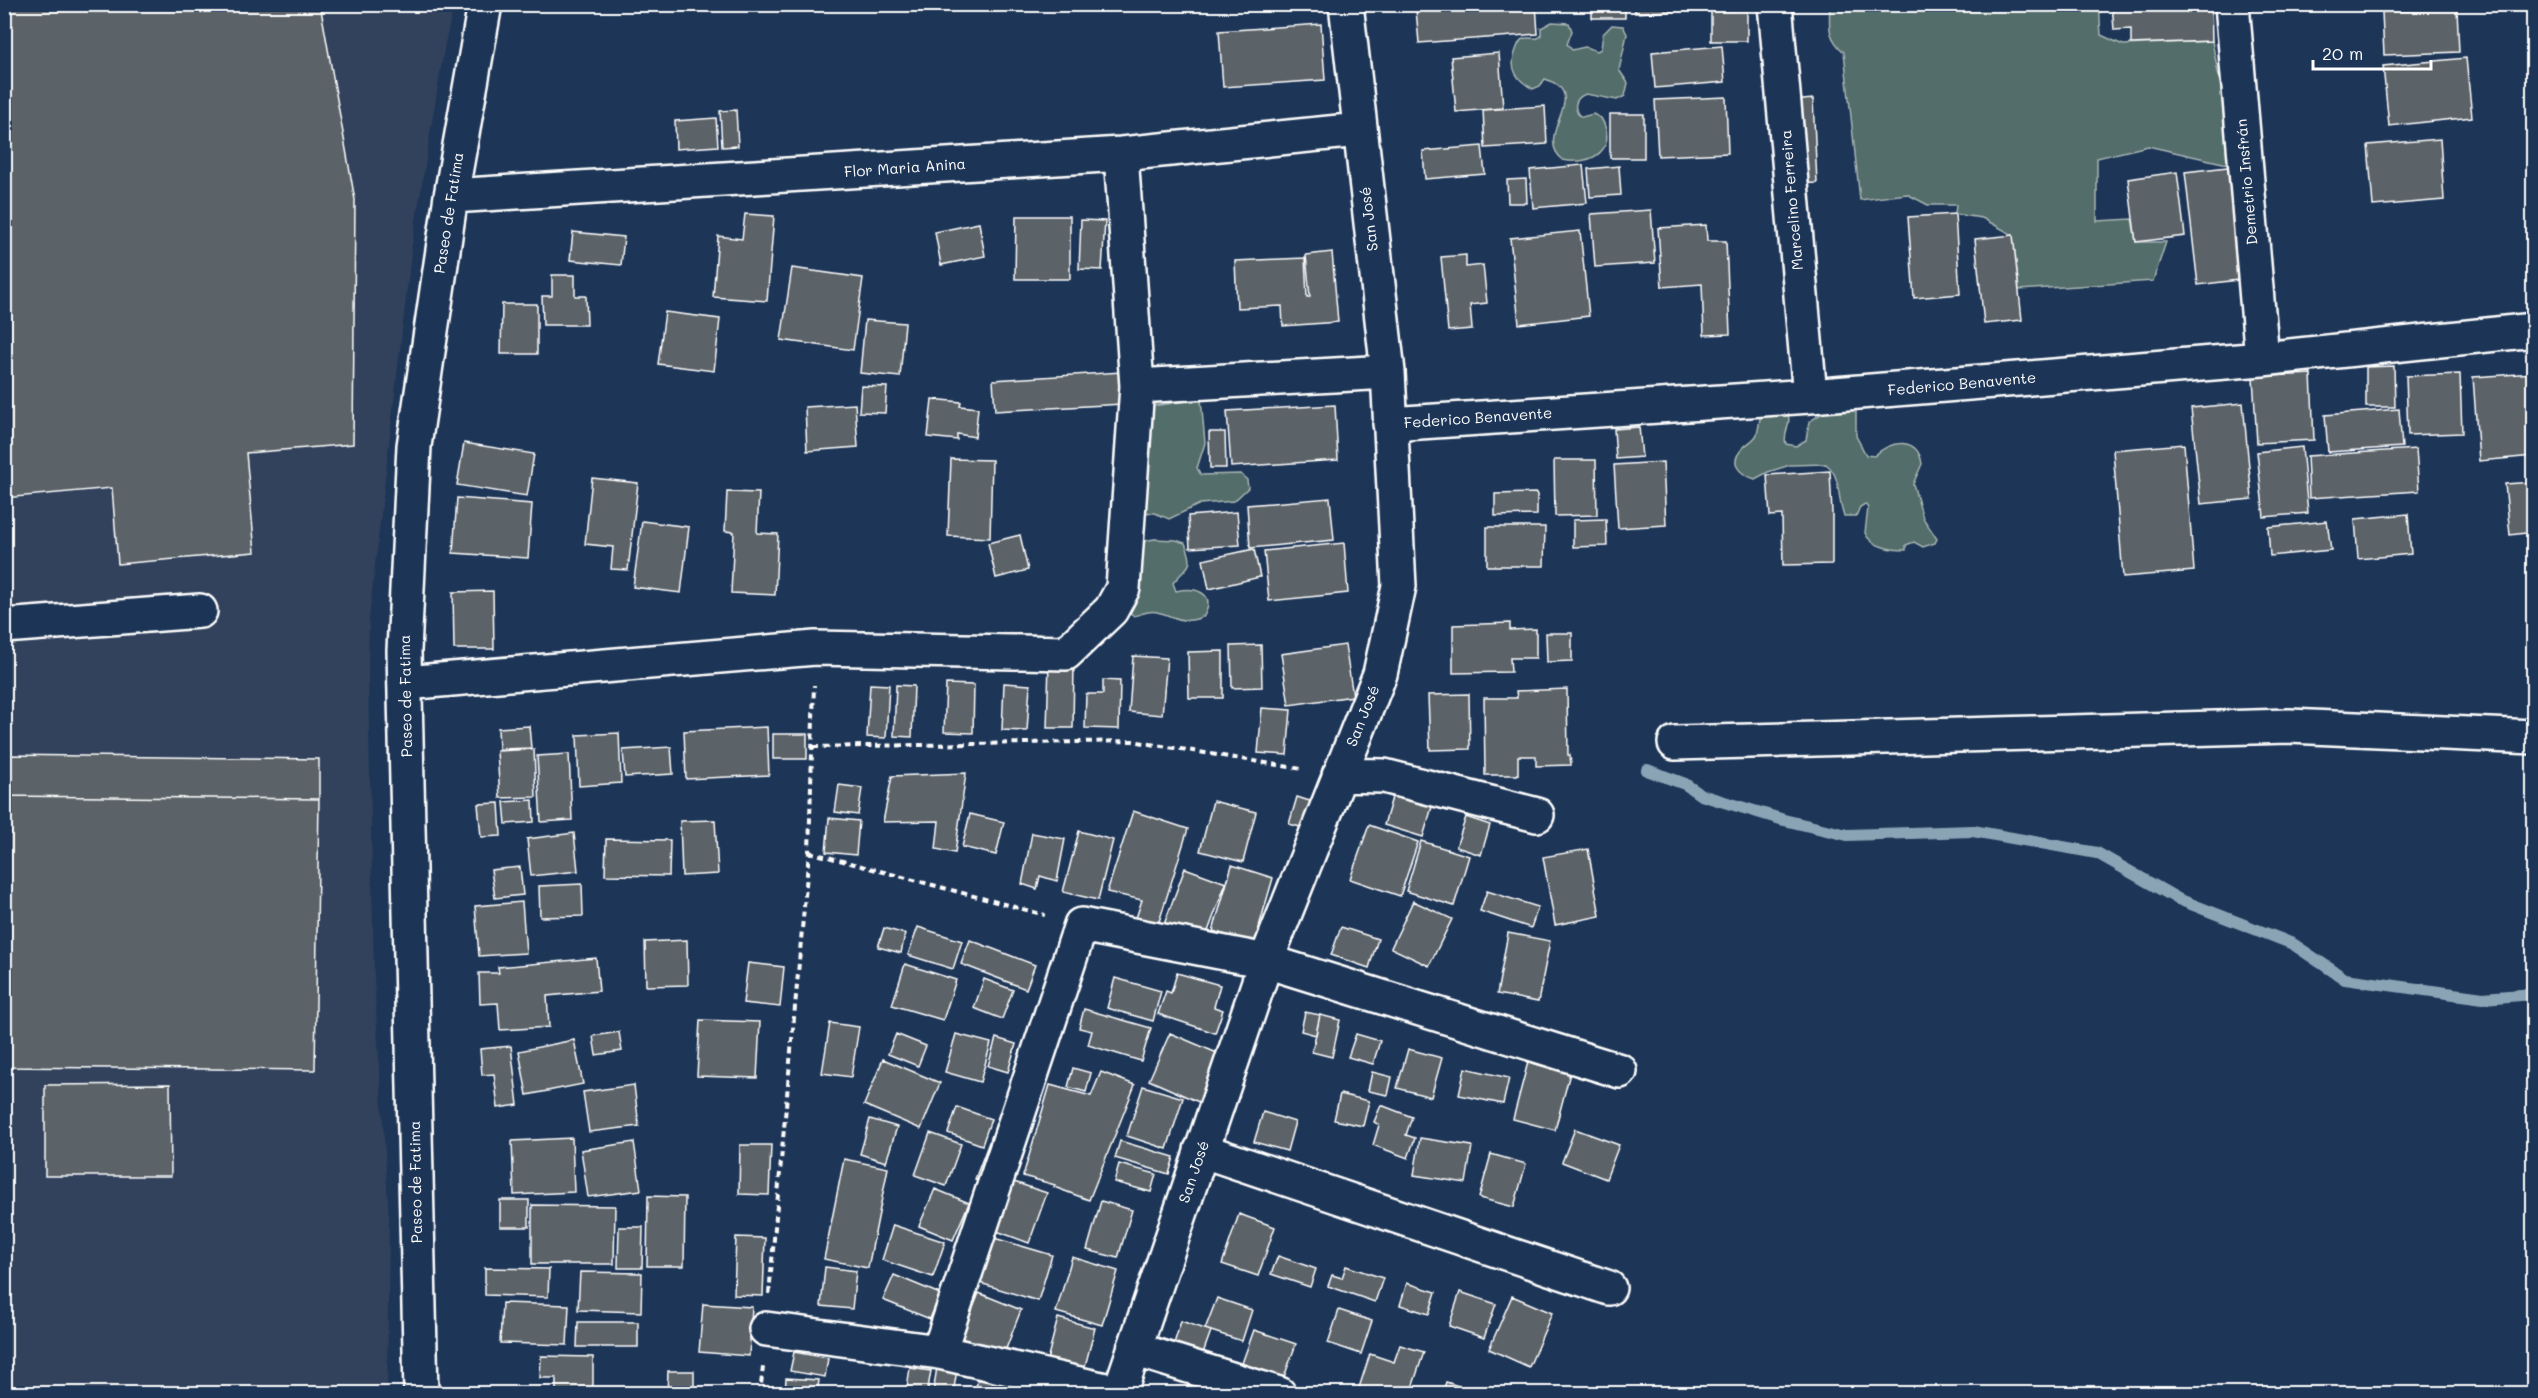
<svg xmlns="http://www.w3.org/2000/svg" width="2538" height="1398" font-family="Mali,sans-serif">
<rect width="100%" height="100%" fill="#1d3557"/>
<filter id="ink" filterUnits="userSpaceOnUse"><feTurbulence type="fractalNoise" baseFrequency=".0167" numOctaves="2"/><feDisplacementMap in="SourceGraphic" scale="12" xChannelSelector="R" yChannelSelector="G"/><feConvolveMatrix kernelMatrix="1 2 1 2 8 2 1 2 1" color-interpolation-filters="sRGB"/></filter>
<g filter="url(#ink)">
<path fill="#30435c" d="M5 5H454L445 43 412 245 369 618 368 675 374 979 389 1218 387 1393 5 1394Z"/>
<path fill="#536d6a" stroke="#a9b6b4" stroke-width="1.5" d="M2099 4 2101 35 2123 45 2212 41 2236 166 2148 146 2097 158V221L2132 219 2136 242H2166L2153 281 2019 290 2013 235 1982 218 1955 214 1956 205H1928L1907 194 1860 200 1844 52C1827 37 1829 26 1830 5Z
M1552 22 1569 23 1572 31 1567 44 1572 50 1585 47 1597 51 1601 49 1603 34 1612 25 1623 26 1627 34 1619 70 1628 83 1625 96 1617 100 1586 94C1576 97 1573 106 1578 114L1582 117 1593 114 1601 118C1619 149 1592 166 1563 160 1531 134 1594 95 1545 79L1540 86 1533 89C1517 80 1508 69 1516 50 1518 46 1518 41 1523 39 1527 37 1533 39 1538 38L1541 36V28Z
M1201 399 1205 443 1197 468 1201 475 1241 474 1247 480 1248 488 1234 501 1200 504 1169 519 1155 513 1138 512 1148 422 1152 406Z
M1833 406 1853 407 1856 410V436L1866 455 1874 456C1890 440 1918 436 1922 464L1913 484 1923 518 1937 539 1935 543 1923 547 1914 542 1906 545V550C1892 550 1871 547 1865 533L1868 508 1865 504 1860 507 1856 516H1844C1837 500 1842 476 1826 464L1790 465 1768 472 1755 479C1739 474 1728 463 1743 448 1747 443 1755 440 1757 434 1759 428 1759 421 1761 415L1787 412C1793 423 1782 433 1786 444L1796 446 1806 440 1809 422Z
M1154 539 1176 540 1185 543C1196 569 1187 565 1173 583L1176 591C1195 587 1217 592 1204 616 1184 626 1175 616 1157 612 1150 610 1141 614 1134 616L1128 611 1138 556 1145 541Z"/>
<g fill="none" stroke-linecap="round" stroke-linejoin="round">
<path stroke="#8ba4b5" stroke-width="12" d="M1647 770 1685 784 1701 795 1784 820 1847 835 1973 831 2097 853 2178 899 2293 944 2345 979 2483 998 2534 994"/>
</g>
<path fill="#5c6468" stroke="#fff" stroke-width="1.5" d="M4 4H320L355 200 353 444 246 453 255 552 118 564 112 488 4 498Z
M1486 4H1536L1538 34 1419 43 1416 10Z
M1592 4H1625V18H1592Z
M1635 4H1706L1707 9 1635 13Z
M2112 4H2211L2212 41 2131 44V29L2114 30Z
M2457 9 2459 52 2384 55 2382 12Z
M1747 10V41H1711V11Z
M1321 24 1325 80 1223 87 1219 31Z
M1722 46 1725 82 1655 88 1652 52Z
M1499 53 1503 108 1456 112 1451 57Z
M2466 58 2472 117 2389 126 2383 66Z
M1726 97 1728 153 1658 156 1655 100Z
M1813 99 1817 183 1796 184 1792 101Z
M1545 106 1547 144 1485 148 1483 110Z
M736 110 738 146 722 147 720 111Z
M1610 114H1644V158H1610Z
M716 118 718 146 676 149 675 121Z
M2440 139 2444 200 2373 206 2368 145Z
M1482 146 1485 174 1425 179 1423 151Z
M1583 165 1587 203 1533 208 1530 170Z
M1619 166 1621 195 1590 197 1588 169Z
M2236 166 2254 278 2198 285 2185 172Z
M2177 172 2185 236 2136 242 2128 179Z
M1526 179 1527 203H1508L1507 180Z
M1651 210 1655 263 1595 267 1591 214Z
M745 214 774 216 767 301 713 297 718 236 742 239Z
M1955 214 1960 294 1914 298 1908 217Z
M1016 216H1070V279H1015Z
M1081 220 1105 221 1102 270 1079 269Z
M979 223 985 256 941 265 935 232Z
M1706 225 1707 241H1726L1730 334 1704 335 1702 284 1662 287 1658 228Z
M1580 231 1589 316 1519 324 1510 238Z
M573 232 624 237 621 265 570 260Z
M2013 235 2022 320 1984 324 1975 239Z
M1332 252 1338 322 1283 326 1282 306 1237 308 1235 261 1305 258 1307 297H1310L1306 255Z
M1466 255V267L1483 265 1487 303 1470 305 1472 329 1448 331 1441 257Z
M792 268 863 278 853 350 781 340Z
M552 275H575V296H586L587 325H543L542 296H552Z
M502 304H537V354H501Z
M665 312 720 319 714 371 658 364Z
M865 320 905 323 900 377 860 373Z
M2394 366 2395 407H2366V367Z
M1122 372 1123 404 995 411 993 380Z
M2534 373V456L2479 461 2473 377Z
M2311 374 2314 440 2257 443 2253 377Z
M2460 374 2462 433 2408 435 2406 376Z
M861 386 887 387 885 413 859 412Z
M932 399 961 402 960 406 978 408 975 437 957 434V440L928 437Z
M2243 403 2252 499 2201 504 2191 408Z
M855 404 858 447 807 451 805 407Z
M1335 405 1338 460 1231 467 1227 411Z
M2399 409 2402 447 2328 452 2325 415Z
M1639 427 1642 457 1616 459 1614 429Z
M1209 432H1225L1226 468H1210Z
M464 443 534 454 527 496 457 485Z
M2184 444 2194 571 2123 577 2113 450Z
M2302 447 2308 513 2264 517 2257 452Z
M2416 449 2419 491 2309 498 2307 456Z
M951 459 992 460 990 538 948 536Z
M1554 460H1596L1597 515 1555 516Z
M1663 462 1666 525 1618 528 1614 465Z
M1830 471 1832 513V564L1783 565 1782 515 1770 516 1767 475Z
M592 478 638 483 628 570 611 569 613 547 585 544Z
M2534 482V532L2510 535 2505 484Z
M727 492 759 493 757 533 778 534 775 595 731 593 734 532 725 531Z
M1537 493V515L1495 516V494Z
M457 498 532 504 528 558 453 553Z
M1330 498 1334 540 1250 548 1247 505Z
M1237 512 1240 545 1190 548 1188 516Z
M2408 514 2411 554 2358 559 2355 519Z
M1606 519 1607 546 1573 547V520Z
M642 521 689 527 681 593 633 587Z
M2327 521 2331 550 2270 556 2268 527Z
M1487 527H1545L1544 566H1487Z
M1020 535 1028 570 996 578 988 543Z
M1344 543 1348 593 1269 601 1264 551Z
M1254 549 1260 577 1209 589 1203 560Z
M493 591 494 649H454L453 592Z
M1510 623V630L1536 629V658H1510L1511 672 1453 673V625Z
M1546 633H1572V661L1547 662Z
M1261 645 1262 687 1232 688 1231 646Z
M1345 645 1353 696 1289 705 1281 654Z
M1223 651V698H1189L1188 652Z
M1133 656 1167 658 1162 715 1129 712Z
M1049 663 1074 664 1073 728H1047Z
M1103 680 1120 681 1119 729 1085 728 1086 694H1103Z
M1004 683 1030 685 1027 731 1002 730Z
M870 684 889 685 886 738 867 737Z
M946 684 974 685 973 733 944 732Z
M896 685 914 686 912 737 894 736Z
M1567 689 1568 755H1570L1571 765 1536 766V756H1518V775H1485L1484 698H1517L1516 691Z
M1469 694 1470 749 1430 750 1428 695Z
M1262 708 1291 710 1287 755 1258 753Z
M529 726 531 748 499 749 498 728Z
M767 727 769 775 686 779 684 731Z
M619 733 621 783 579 786 577 735Z
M773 734H807V759H773Z
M671 747 673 774 625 777 623 750Z
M534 749 536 797 500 798 497 751Z
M569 754 572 820 541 822 537 756Z
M4 755 319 759V799L4 796Z
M966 773 955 853 936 849 939 821 883 822 892 776Z
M839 785 862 788 858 815 835 812Z
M1393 794 1432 807 1423 837 1384 825Z
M4 796 319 799 315 1070 4 1067Z
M1297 797 1319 804 1311 830 1289 824Z
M533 800 534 822 506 824 504 802Z
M1213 801 1256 812 1243 862 1200 851Z
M499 803 501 836 481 837 478 804Z
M1133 811 1188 829 1158 925 1136 918 1142 900 1107 892Z
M970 814 1004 822 996 855 962 847Z
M1466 817 1490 825 1481 855 1456 847Z
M829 818 859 821 856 855 826 852Z
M715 820 718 874 682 876 680 821Z
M1369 825 1418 842 1400 896 1350 879Z
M1079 831 1113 840 1098 900 1063 892Z
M574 833 578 871 531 876 527 839Z
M1032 833 1065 839 1057 881 1040 876 1037 889 1022 884Z
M606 839 670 840 669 876 605 875Z
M1421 841 1469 856 1454 906 1406 891Z
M1588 849 1600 916 1555 925 1543 857Z
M1232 865 1273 878 1254 944 1213 931Z
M520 867 523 895 495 898 491 870Z
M1185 868 1226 883 1204 942 1163 927Z
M582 884 583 916 540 917 539 886Z
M1487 891 1538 907 1531 928 1480 911Z
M1413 901 1452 919 1429 966 1391 948Z
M522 902 526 953 479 956 475 906Z
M918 927 962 941 953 969 908 955Z
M1341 927 1378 939 1369 968 1331 955Z
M884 928 905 934 901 953 878 947Z
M1508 933 1550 941 1538 1002 1497 994Z
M687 940 688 985 646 986 645 942Z
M970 940 1035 965 1026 989 961 964Z
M596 958 599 991 547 996 549 1027 500 1030 498 1003 480 1004 479 973H499L498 967Z
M748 963 784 967 780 1007 743 1003Z
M905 964 956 980 943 1020 892 1005Z
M1177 973 1220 985 1214 1007 1223 1010 1215 1033 1158 1014 1166 991 1171 993Z
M1115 978 1161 991 1153 1021 1107 1008Z
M984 979 1013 990 1002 1019 974 1008Z
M1084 1009 1151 1028 1141 1061 1088 1045 1092 1031 1079 1028Z
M1305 1012 1320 1015 1316 1035 1301 1031Z
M1320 1015 1340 1020 1332 1057 1312 1052Z
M700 1020 760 1022 757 1078 697 1076Z
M830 1023 859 1027 851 1077 822 1073Z
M619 1032 622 1051 596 1055 593 1036Z
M1170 1033 1231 1059 1210 1107 1149 1080Z
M896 1034 926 1046 918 1066 888 1054Z
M956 1034 991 1043 980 1082 945 1072Z
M1356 1034 1380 1041 1373 1064 1348 1057Z
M996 1038 1016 1044 1008 1072 988 1066Z
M574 1040 583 1084 527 1095 519 1051Z
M511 1046 518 1105 498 1108 494 1074 482 1075 480 1049Z
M1408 1049 1442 1058 1431 1097 1397 1088Z
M883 1059 940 1083 921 1129 864 1105Z
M1528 1062 1570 1073 1555 1130 1513 1119Z
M1073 1068 1091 1073 1086 1092 1068 1087Z
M1465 1068 1509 1078 1503 1104 1459 1095Z
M1101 1072 1135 1085 1089 1200 1054 1187 1055 1185 1023 1176 1050 1085 1091 1096Z
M1372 1072 1392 1077 1388 1095 1368 1091Z
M170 1084 171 1176H45V1085Z
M634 1085 639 1126 589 1132 583 1092Z
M1143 1086 1183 1098 1167 1149 1127 1136Z
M1340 1094 1369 1101 1363 1126 1334 1120Z
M1381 1105 1412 1117 1406 1135 1415 1138 1408 1158 1373 1145 1379 1125 1374 1122Z
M957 1107 991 1119 982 1145 948 1133Z
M1263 1112 1295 1122 1287 1151 1254 1142Z
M870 1119 897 1127 886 1162 860 1154Z
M1575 1129 1619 1145 1606 1179 1562 1162Z
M930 1133 961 1144 946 1186 915 1175Z
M572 1138 574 1192 514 1195 512 1141Z
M1420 1138 1472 1146 1466 1183 1414 1175Z
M1120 1141 1174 1157 1169 1174 1115 1158Z
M634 1142 641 1190 588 1197 581 1150Z
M989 1142 1000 1146 986 1183 975 1179Z
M740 1145H771L769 1195 739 1194Z
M1491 1154 1526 1164 1514 1207 1479 1198Z
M844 1159 888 1168 868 1268 824 1259Z
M1119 1164 1156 1174 1151 1192 1114 1182Z
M1011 1181 1047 1193 1029 1243 994 1230Z
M935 1189 969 1203 953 1240 919 1226Z
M648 1196 685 1197 684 1266H647Z
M500 1200H529V1227H500Z
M1101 1201 1132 1210 1118 1258 1087 1250Z
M532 1205 615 1206 614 1264H532Z
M1239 1214 1275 1227 1258 1276 1222 1264Z
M893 1225 945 1242 933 1277 882 1260Z
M619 1227H643L642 1268H618Z
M736 1237 765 1238 763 1296 734 1295Z
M994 1238 1052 1255 1038 1301 980 1283Z
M1278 1256 1316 1269 1310 1287 1271 1274Z
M1072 1257 1118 1271 1102 1325 1056 1312Z
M1346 1266 1383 1278 1375 1302 1328 1286 1332 1275 1342 1278Z
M825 1267 856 1271 852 1309 821 1306Z
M485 1268 549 1269 548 1297 485 1295Z
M580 1272 642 1273 641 1312 578 1310Z
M894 1275 940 1294 930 1319 883 1300Z
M1407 1283 1436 1292 1429 1314 1400 1305Z
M1460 1292 1496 1304 1484 1338 1449 1326Z
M979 1293 1021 1310 1004 1354 961 1338Z
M1512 1296 1552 1313 1529 1367 1489 1349Z
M1217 1298 1252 1310 1242 1341 1205 1329Z
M502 1303 569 1305 567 1345 500 1343Z
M703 1304 752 1307 749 1356 699 1352Z
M1339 1310 1372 1321 1361 1354 1328 1343Z
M1058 1318 1095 1328 1083 1374 1046 1364Z
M1181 1321 1211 1331 1202 1356 1173 1347Z
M578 1322H638V1347H577Z
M1254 1330 1296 1344 1283 1380 1241 1366Z
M1400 1345 1424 1352 1410 1394H1357L1370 1354 1394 1362Z
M794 1352 828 1358 825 1377 790 1371Z
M541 1356 593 1357V1394H556V1378H540Z
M937 1367 957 1370 953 1394 933 1393Z
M910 1368 931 1371 927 1394H906Z
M668 1371H694V1394H667Z
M979 1374 1073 1394 975 1392Z
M786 1378 819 1380 817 1394H785Z
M1446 1382 1471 1390 1469 1394H1442Z"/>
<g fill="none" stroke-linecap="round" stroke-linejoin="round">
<g stroke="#fff" stroke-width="38">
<path id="minor" d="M1775 4 1810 396
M2232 4 2262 359
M451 196 1121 154 1359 130
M1137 386 1388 372
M1390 424 1810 396 2262 359 2534 330
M4 626 200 611
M405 683 815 648 1066 653 1111 610 1123 588 1137 386 1121 154
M1675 743 2289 726 2534 737
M1339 775 1384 776 1537 815
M1201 1150 1609 1288
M766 1329 939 1352 1119 1393
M1134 1349 1279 1394
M939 1352 1081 925 1266 961 1620 1071
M421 1394 404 651 414 446 451 196 485 4
M1119 1394 1266 961 1380 674 1399 586 1388 372 1346 4"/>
</g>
<path stroke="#fff" stroke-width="4" stroke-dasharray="6 4.5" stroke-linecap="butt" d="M813 747 1132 741 1302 769
M809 852 1045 915
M769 1294 809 852 814 685
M760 1394 763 1367"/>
<use href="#minor" stroke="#1d3557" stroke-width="33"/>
</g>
</g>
<g text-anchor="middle" stroke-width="4.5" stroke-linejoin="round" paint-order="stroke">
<g font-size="15" fill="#fff" stroke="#1d3557">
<text transform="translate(905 168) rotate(-4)" y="5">Flor Maria Anina</text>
<text transform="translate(2247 182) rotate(-95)" y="5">Demetrio Insfrán</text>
<text transform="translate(1792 200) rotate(-95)" y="5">Marcelino Ferreira</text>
<text transform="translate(449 213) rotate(-81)" y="5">Paseo de Fatima</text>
<text transform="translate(1369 219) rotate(-97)" y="5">San José</text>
<text transform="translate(1962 384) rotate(-5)" y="5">Federico Benavente</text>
<text transform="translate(1478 418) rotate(-4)" y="5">Federico Benavente</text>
<text transform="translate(406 696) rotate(-91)" y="5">Paseo de Fatima</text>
<text transform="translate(1363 716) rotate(-68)" y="5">San José</text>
<text transform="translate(1194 1172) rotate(-71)" y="5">San José</text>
<text transform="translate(416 1182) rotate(-91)" y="5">Paseo de Fatima</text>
</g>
</g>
<rect width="2538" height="1398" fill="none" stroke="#1d3557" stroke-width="24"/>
<rect x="12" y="12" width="2514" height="1374" fill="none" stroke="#fff" stroke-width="2" filter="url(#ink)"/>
<path d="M2313 60v9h118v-9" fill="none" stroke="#ffffff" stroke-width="3"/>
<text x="2322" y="60" font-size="18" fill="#ffffff" stroke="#1d3557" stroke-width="4.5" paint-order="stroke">20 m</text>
</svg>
